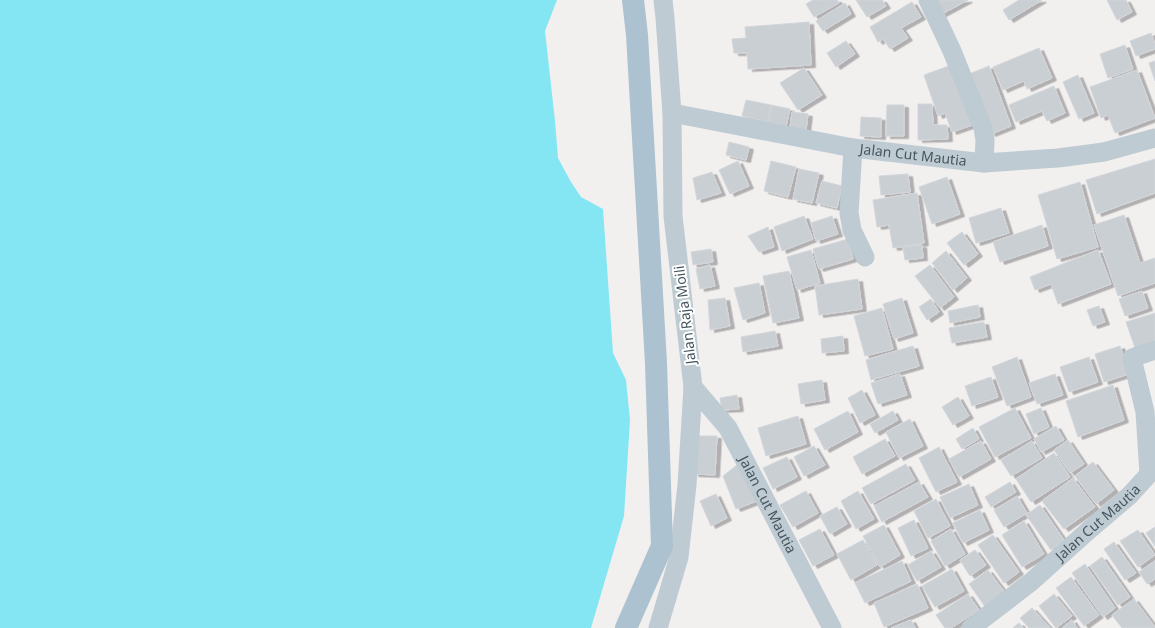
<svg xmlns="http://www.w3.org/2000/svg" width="1155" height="628" font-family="'Noto Sans',sans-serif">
<defs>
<filter id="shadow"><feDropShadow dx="4.5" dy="2.5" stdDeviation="0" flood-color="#0004"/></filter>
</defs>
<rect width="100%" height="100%" fill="#f2efef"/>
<path fill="#84e6f3" d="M0 0H557L545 31 555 121 558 158 571 182 581 197 603 209 613 353 626 380 630 420 624 516 591 628H0Z"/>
<path fill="#cacfd4" stroke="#d2d6db" filter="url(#shadow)" d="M813 0H837L839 3 814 17 806 4Z
M856 0H882L886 6 867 17Z
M932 0H968L940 15Z
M1019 0H1042L1009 20 1003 10Z
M1107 0H1126L1132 12 1117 20Z
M912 2 921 17 901 28 908 38 890 49 883 39 878 42 870 27Z
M845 3 851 14 823 31 816 21Z
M809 22 811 65 748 69 747 53H734L732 39 746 38 745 27Z
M1151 33 1155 44V49L1136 56 1130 41Z
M846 41 855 54 836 67 827 53Z
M1125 45 1133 69 1108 78 1100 54Z
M1039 48 1052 78 1027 89 1024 81 1003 90 993 67Z
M1155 61V81L1149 63Z
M954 64 975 124 952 132 945 113 938 116 924 75Z
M989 66 1011 126 991 134 969 74Z
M804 68 822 95 798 110 780 83Z
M1137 70 1155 118 1115 133 1108 115 1101 118 1090 87Z
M1078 75 1094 113 1079 119 1063 82Z
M1054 86 1065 113 1047 121 1042 111 1016 122 1009 105Z
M746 100 771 105 768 122 742 116Z
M918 104H932L933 125H947L948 139 918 140Z
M771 105 790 109 786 126 768 122Z
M887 105H904V136H886Z
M792 112 808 114 806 130 790 128Z
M861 117 881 118V137L860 136Z
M729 142 749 147 746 160 726 155Z
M1155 159V193L1097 214 1086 180Z
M738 161 749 186 730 194 719 170Z
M771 161 796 167 788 197 764 191Z
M799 169 819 173 812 203 793 199Z
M712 172 721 193 697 200 693 178Z
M908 174 910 192 881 195 879 176Z
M947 177 960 214 932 224 919 187Z
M822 181 842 186 837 208 816 203Z
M1080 182 1098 247 1057 259 1038 195Z
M917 193 924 243 893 248 889 225 877 227 873 200Z
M1001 208 1009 233 976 243 969 218Z
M1124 215 1140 263 1155 258V283L1118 296 1094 225Z
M804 216 813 239 782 251 774 227Z
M832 216 838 234 816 241 811 223Z
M1042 225 1048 246 1000 262 993 242Z
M768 227 774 247 759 252 748 236Z
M962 232 978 254 964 265 947 243Z
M848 239 853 259 819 269 813 249Z
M922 245 923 258 905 260 903 247Z
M711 249 713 262 693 265 691 252Z
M811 250 820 283 797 290 787 257Z
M1098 250 1111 284 1058 304 1051 284 1035 290 1030 277Z
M946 251 967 278 953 290 932 263Z
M710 265 715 286 700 289 696 269Z
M930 265 954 297 940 308 915 276Z
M789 271 799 318 773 323 763 276Z
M858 279 862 309 819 315 815 286Z
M759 283 765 313 743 320 734 288Z
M1142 291 1148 308 1125 316 1119 299Z
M725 298 730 326 710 330 708 300Z
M902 298 913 333 894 339 883 304Z
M931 299 939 312 927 320 919 307Z
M978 305 980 317 950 323 948 311Z
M1099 306 1105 322 1093 326 1087 310Z
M882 308 893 349 865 356 854 316Z
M1155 313V341L1135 348 1126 322Z
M984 322 987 337 952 343 949 328Z
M775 331 778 346 743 352 741 337Z
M843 336 844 351 822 353 821 339Z
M913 346 919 366 871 380 866 360Z
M1120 346 1129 374 1104 382 1095 354Z
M1017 357 1031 397 1007 406 992 367Z
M1089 357 1098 382 1069 392 1060 367Z
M900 374 907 395 878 404 871 383Z
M1055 374 1063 395 1037 404 1029 383Z
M991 377 998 397 972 406 965 386Z
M822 380 825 400 801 404 798 384Z
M1113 385 1124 420 1078 437 1066 401Z
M862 390 875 415 860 423 848 398Z
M737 395 739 409 722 410 720 398Z
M958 397 969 416 953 425 942 407Z
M1015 408 1031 438 995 457 979 427Z
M1041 408 1049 427 1034 434 1026 414Z
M848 411 858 432 825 450 814 429Z
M893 411 898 420 875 433 870 424Z
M798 416 806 444 766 456 758 428Z
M910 419 923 446 899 458 886 432Z
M1056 426 1064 440 1041 452 1034 439Z
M973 428 979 439 962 449 956 439Z
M695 436H717L715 475 694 474Z
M885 439 895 456 862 474 853 457Z
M1068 440 1084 464 1070 473 1054 450Z
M981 441 991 459 959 477 949 459Z
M1032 441 1042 458 1011 476 1001 460Z
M814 446 825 465 804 476 794 457Z
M939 447 957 482 936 492 919 458Z
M1054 453 1070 477 1031 502 1016 479Z
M787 457 797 477 773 489 763 468Z
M1093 462 1114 490 1096 504 1075 476Z
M906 464 915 480 871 504 862 488Z
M737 465 757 501 736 509 723 476Z
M1073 478 1095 507 1064 529 1042 501Z
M919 482 928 497 882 522 874 506Z
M1010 482 1016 492 991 507 985 497Z
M969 484 978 505 950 518 940 497Z
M806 491 818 513 793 527 780 505Z
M858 491 874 519 856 529 841 501Z
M716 494 727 518 711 526 700 501Z
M1017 496 1027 513 1004 527 994 510Z
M936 499 950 526 928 538 914 511Z
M1040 505 1064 540 1051 550 1026 515Z
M837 507 847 524 830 534 820 516Z
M980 510 989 530 963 543 953 523Z
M914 520 928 548 911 556 898 528Z
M1024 521 1044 554 1022 567 1002 535Z
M884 525 900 555 880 567 863 536Z
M1155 527V546L1146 533Z
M820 529 834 555 813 566 799 540Z
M951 529 965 554 945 566 931 541Z
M1138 530 1155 555 1138 567 1120 541Z
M993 535 1019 572 1004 583 978 545Z
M863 540 877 565 851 580 837 554Z
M1114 542 1136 573 1125 580 1104 549Z
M975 550 986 565 970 576 960 560Z
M931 551 941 567 917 581 908 565Z
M1102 557 1130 597 1118 605 1090 566Z
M902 561 911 581 865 603 855 583Z
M1155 561V579L1147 584 1139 572Z
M1085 564 1115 608 1103 617 1072 573Z
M952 569 964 591 935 607 922 586Z
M988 570 1006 594 986 608 969 584Z
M1071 577 1099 615 1084 626 1056 588Z
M917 584 928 608 884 627 874 603Z
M968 594 979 610 951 628H945L936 615Z
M1054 594 1072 616 1056 628 1039 606Z
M1134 599 1155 627V628H1122L1112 615Z
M1032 608 1050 628H1029L1020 618Z
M911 620 915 628H891Z
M1072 620 1077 628H1062Z
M1019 623 1023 628H1013Z"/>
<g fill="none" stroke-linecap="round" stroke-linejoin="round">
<g stroke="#becbd2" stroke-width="19">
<path d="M928 0 952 51 983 128 985 140 984 163"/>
<path id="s1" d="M672 113 853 148 984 163 1058 158 1104 152 1155 138"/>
<path d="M853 148 849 213 852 230 865 257"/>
<path id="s2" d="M693 387 728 428 832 628"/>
<path d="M658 628 679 557 687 485 693 387 673 216 672 113 665 18 663 0"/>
<path id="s3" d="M971 628 1031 582 1089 530 1130 495 1149 474 1145 412 1132 358 1155 350"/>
</g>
<path stroke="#acc2d0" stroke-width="22" d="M626 628 662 546 656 363 637 35 633 0"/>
</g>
<g text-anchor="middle" stroke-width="4" stroke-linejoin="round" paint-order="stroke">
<g font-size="14" fill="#45555e" stroke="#fff">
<text dy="5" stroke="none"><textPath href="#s1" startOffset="245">Jalan Cut Mautia</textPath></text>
<text transform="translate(685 315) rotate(-97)" y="5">Jalan Raja Moili</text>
<text dy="5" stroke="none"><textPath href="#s2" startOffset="140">Jalan Cut Mautia</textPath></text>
<text dy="5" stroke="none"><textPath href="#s3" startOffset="165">Jalan Cut Mautia</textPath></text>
</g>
</g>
</svg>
